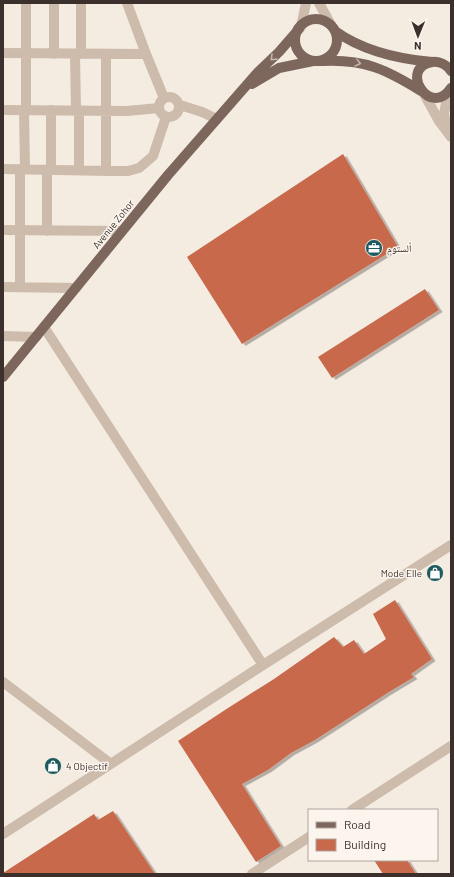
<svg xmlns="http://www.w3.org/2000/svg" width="454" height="877" font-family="Barlow,'Noto Naskh Arabic',sans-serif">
<defs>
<filter id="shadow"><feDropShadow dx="3.5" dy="2" stdDeviation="0" flood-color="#0004"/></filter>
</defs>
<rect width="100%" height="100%" fill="#f4ebe1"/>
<path fill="#c8694b" filter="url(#shadow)" d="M343 154 398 247 242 344 187 257Z
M425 289 439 310 332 378 318 357Z
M395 600 432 659 411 674 414 677 389 692 315 740 291 753 268 770 242 784 281 846 256 862 178 741 228 708 274 679 334 637 343 647 354 640 364 654 386 639 373 614Z
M113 811 155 874H3V873L94 814 98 820Z
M374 860H407L416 874H383Z"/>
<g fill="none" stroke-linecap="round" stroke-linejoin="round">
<path stroke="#cdbbac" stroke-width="10" d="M54 3V54
M81 3V54
M127 3 146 54 164 98
M319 3 331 25
M301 27 306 3
M3 53 146 54
M75 54 76 111
M423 92 439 121 451 137
M159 107a10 10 0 1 1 20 0a10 10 0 1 1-20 0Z
M180 105 202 112 217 119
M3 110 127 111 159 108
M24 110 25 169
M26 110V3
M51 110V170
M447 128 444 114 448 93
M3 169 110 171H128L139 168 153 156 166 117
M79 170V111
M106 171V54
M3 230 122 231
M47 231V170
M3 287 76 288
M20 287V169
M44 327 263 665
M3 336 36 337
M3 682 111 764
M352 810 451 746
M3 834 263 665 451 545
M252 874 309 837"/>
<path stroke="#7d675c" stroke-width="10" d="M295 40a21 21 0 1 1 42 0a21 21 0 1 1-42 0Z
M335 31C363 51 398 59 432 62
M323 61C365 59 387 70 421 91
M451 71C447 65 440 61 432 62 398 68 430 119 451 88
M252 84 279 68 313 61
M3 377 168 175 258 72 279 52 299 29"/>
</g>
<defs><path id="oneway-chevron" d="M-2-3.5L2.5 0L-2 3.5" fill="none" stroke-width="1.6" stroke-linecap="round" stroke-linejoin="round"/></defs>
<g stroke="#c2b5ac">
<use href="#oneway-chevron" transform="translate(273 58) rotate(136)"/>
<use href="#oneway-chevron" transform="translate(358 63) rotate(14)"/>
</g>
<defs>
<g id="office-disc" transform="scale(0.9)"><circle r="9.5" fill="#1f5a5e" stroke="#fbf5ee"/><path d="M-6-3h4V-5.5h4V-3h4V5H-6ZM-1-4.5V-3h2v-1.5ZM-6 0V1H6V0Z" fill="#fff"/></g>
<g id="shop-disc" transform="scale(0.9)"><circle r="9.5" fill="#1f5a5e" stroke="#fbf5ee"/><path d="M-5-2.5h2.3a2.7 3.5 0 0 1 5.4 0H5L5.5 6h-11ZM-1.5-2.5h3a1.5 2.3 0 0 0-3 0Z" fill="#fff"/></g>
</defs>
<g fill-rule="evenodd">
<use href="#office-disc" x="374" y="248"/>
<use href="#shop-disc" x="435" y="573"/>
<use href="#shop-disc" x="53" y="766"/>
</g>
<g text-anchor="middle" stroke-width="3" stroke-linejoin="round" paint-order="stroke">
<g font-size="10" fill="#3b302b" stroke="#fbf5ee">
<text transform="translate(113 224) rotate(-51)" y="4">Avenue Zohor</text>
</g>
<g font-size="10" fill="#3b302b" stroke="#fbf5ee" text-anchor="start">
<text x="387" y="252">ألستوم</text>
<text x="422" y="577" text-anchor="end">Mode Elle</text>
<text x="66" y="770">4 Objectif</text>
</g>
</g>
<rect width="454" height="877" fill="none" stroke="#3b302b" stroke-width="8"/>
<rect x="308" y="809" width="130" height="52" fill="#fbf5ee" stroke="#aea6a0"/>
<rect x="316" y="822" width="20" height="6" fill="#7d675c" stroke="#aea6a0"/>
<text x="344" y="829" font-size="12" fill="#3b302b">Road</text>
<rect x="316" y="839" width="20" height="12" fill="#c8694b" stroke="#aea6a0"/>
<text x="344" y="849" font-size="12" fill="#3b302b">Building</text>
<g transform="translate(418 36) rotate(181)" stroke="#fbf5ee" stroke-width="3" paint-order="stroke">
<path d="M0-3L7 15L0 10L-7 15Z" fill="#3b302b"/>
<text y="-6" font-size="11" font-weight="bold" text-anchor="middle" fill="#3b302b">N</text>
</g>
</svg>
